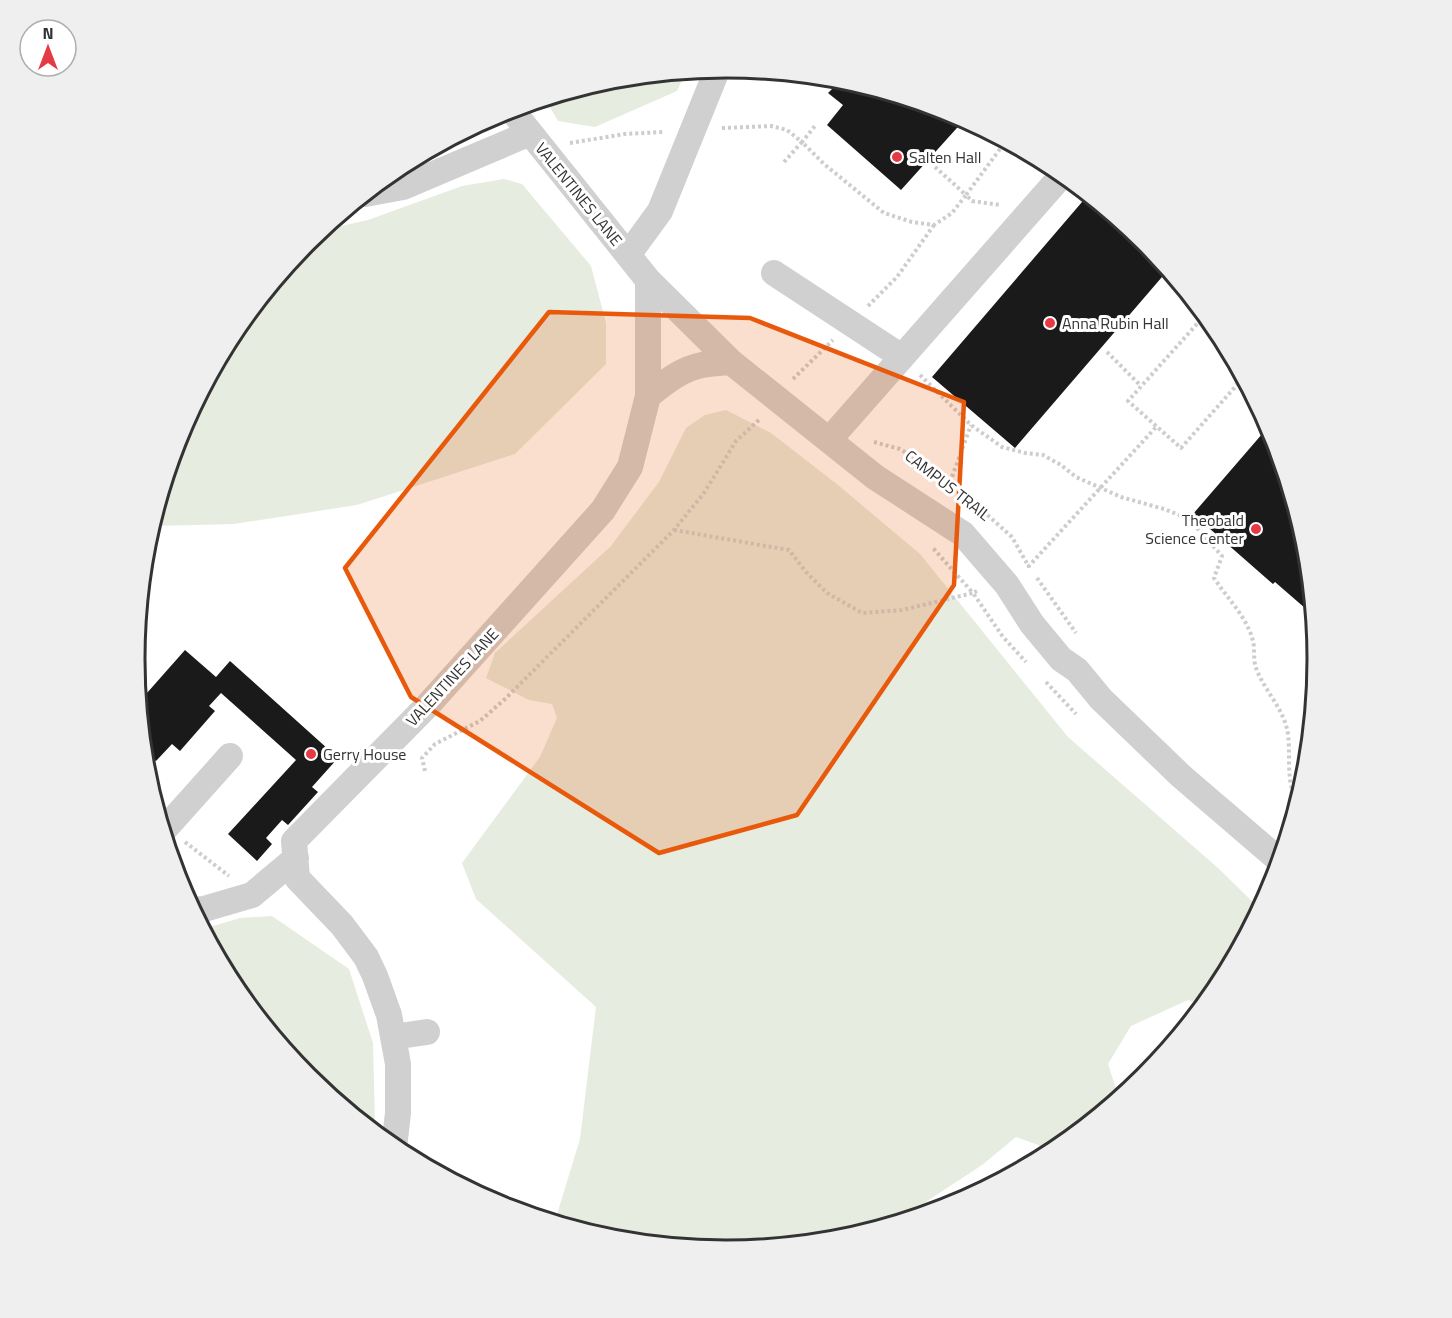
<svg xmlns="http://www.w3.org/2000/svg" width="1452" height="1318" font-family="'Titillium Web',sans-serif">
<rect width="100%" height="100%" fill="#fff"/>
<path fill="#e6ecdf" d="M686 71 677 91 595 127 558 121 545 99 611 79Z
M504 179 522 184 591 266 606 323V364L515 454 357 505 234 524 151 526 180 432 234 330 308 241 319 231 368 220 462 186Z
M726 410 771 433 838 485 920 554 1068 737 1218 868 1260 909 1218 988 1203 1006 1188 1000 1131 1026 1108 1064 1119 1098 1055 1151 1016 1137 982 1165 892 1224 841 1239 726 1250 610 1239 557 1223 558 1211 580 1139 596 1007 476 899 462 863 540 757 557 718 552 704 529 700 486 678 495 653 611 546 659 482 686 428 705 415Z
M272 916 349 969 373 1043 375 1127 373 1131 308 1077 234 987 203 929 240 918Z"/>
<path fill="#1a1a1a" d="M842 79 953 113 965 119 901 190 827 125 843 105 828 93Z
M1088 195 1144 241 1168 270 1015 448 932 377Z
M1269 426 1306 544 1313 615 1275 582 1273 584 1193 514Z
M185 650 216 677 230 661 338 758 312 787 318 792 288 825 282 820 266 838 272 844 257 861 228 834 296 760 221 693 209 706 215 711 180 751 172 744 156 761 150 757 145 763 139 702Z"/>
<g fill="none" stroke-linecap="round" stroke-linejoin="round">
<path stroke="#cdcdcd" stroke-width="4" stroke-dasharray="3 3" stroke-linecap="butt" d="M722 128 771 126 787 130 802 142 815 126
M570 143 625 134 663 132
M784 162 802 142 824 164 884 213 912 222 934 225 952 213 966 195 972 201 1000 205
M935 167 966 195 1003 145 1029 153
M868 306 897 277 934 225
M1205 315 1128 401 1181 448 1243 378
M1107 352 1141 386
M920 375 971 425 1002 447 1025 453 1043 455 1061 465 1076 477 1121 497 1164 509 1189 519 1222 556 1214 578C1227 598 1247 617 1253 641 1255 649 1253 660 1256 668 1263 688 1282 707 1287 729 1292 750 1284 784 1298 801
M793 379 833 340
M874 442 900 449 936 472 947 489 984 512 1012 537 1029 567
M948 488 971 425
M674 530 789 550 806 572 827 593 862 613 902 610 973 593 932 547
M1028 567 1157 426
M1037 578 1076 633
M977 591 973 593 1003 637 1026 662
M1046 682 1076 714
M425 771 422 758 435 744 480 721 505 699 674 530 704 493 736 441 760 419
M185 842 229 876
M1045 1156 1111 1100 1143 1078"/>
<path stroke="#d0d0d0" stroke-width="26" d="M511 109 648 280 731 362 875 477 963 534 1007 585 1032 624 1061 659 1077 670 1101 699 1181 776 1280 861
M365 194 403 187 530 133
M628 255 660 211 718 68
M774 273 902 357
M648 396C664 383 681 369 702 365 711 363 721 363 731 362
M829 440 1063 174
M163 831 230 756
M193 910 204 909 252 895 296 858
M393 1037 427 1032
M394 1148 398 1113V1064L389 1015 375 976 366 957 342 925 297 878 294 841 428 705 603 510 630 467 648 396V280"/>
</g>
<path fill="#e8590c" fill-opacity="0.2" stroke="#e8590c" stroke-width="4.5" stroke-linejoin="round" d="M549 312 750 318 964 402 954 585 797 815 659 853 411 697 345 568Z"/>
<g fill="#e63946" stroke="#fff" stroke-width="2">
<circle cx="897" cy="157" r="6"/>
<circle cx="1050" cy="323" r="6"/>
<circle cx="1256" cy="529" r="6"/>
<circle cx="311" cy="754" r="6"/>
</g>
<g text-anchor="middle" stroke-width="6" stroke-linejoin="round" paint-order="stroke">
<g font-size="16" fill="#333" stroke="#fff" text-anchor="start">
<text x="909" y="163">Salten Hall</text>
<text x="1062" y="329">Anna Rubin Hall</text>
<text x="1244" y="526" text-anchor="end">Theobald<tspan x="1244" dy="18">Science Center</tspan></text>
<text x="323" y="760">Gerry House</text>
</g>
<g font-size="16" fill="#333" stroke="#fff">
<text transform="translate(579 194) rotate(51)" y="6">VALENTINES LANE</text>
<text transform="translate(948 485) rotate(38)" y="6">CAMPUS TRAIL</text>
<text transform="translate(452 677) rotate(-47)" y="6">VALENTINES LANE</text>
</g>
</g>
<path d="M0 0H1452V1318H0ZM145 659a581 581 0 1 1 1162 0a581 581 0 1 1-1162 0Z" fill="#efefef" fill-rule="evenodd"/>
<path fill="none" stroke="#333" stroke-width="3" d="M145 659a581 581 0 1 1 1162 0a581 581 0 1 1-1162 0Z"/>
<g transform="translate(48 48)"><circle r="28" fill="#ffffff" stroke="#adadad" stroke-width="1.5"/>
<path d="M0-4.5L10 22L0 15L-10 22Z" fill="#e63946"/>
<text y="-9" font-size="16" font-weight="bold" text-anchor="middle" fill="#333333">N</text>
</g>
</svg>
